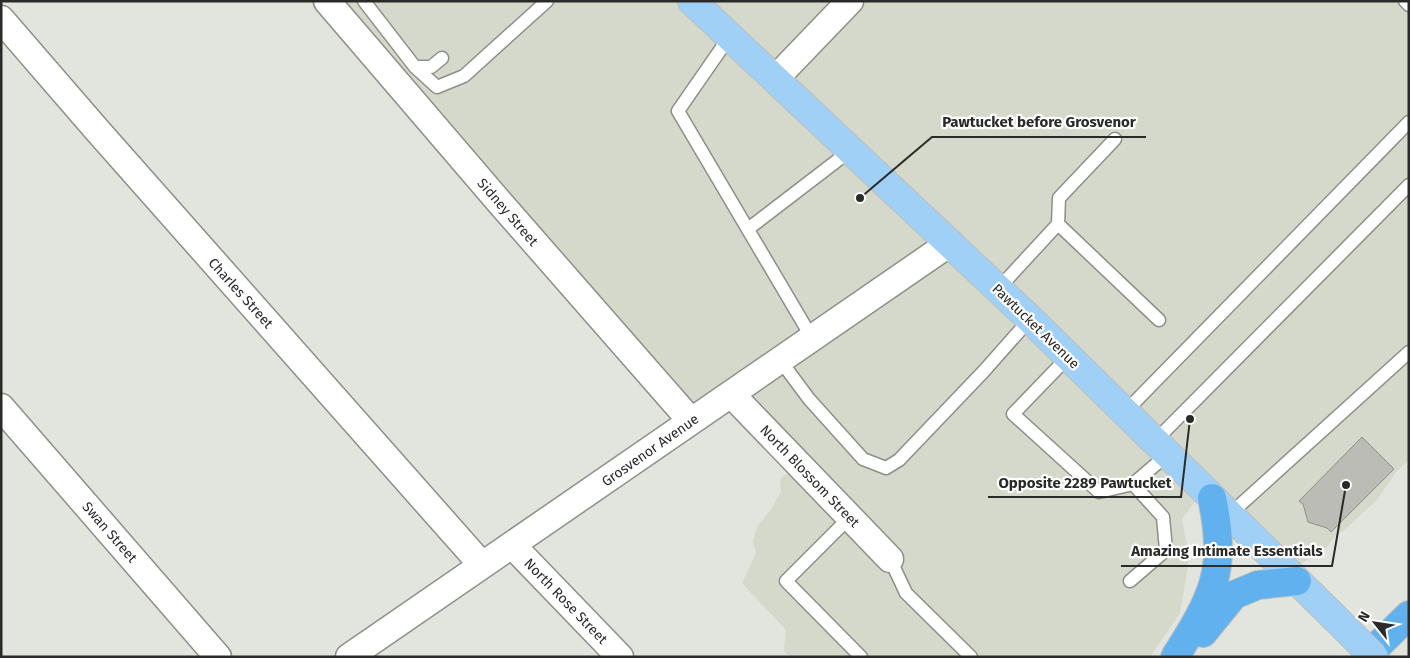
<svg xmlns="http://www.w3.org/2000/svg" width="1410" height="658" font-family="'Fira Sans',sans-serif">
<rect width="100%" height="100%" fill="#e2e4de"/>
<path fill="#d5d9cb" d="M325 1H1409V460L1396 472 1376 501 1343 531 1336 535 1326 548 1290 571 1204 489 1182 519 1185 537 1190 555 1180 613 1150 657H790L784 651 786 630 742 583 756 553 753 541 758 525 770 511 781 492 780 480 784 475 800 471 733 401 703 421Z"/>
<path fill="#babcb5" stroke="#8d8f89" d="M1362 437 1394 469 1331 532 1327 528 1308 522 1303 504 1299 501Z"/>
<g fill="none" stroke-linecap="round" stroke-linejoin="round">
<g stroke="#8d8f88" stroke-width="15">
<path id="lane" d="M364 1 415 67 437 87 464 76 547 1
M1405 1 1409 5
M730 36 678 111 812 338
M415 67H431L442 58
M1115 139 1059 198 1058 224 1159 320
M748 229 851 150
M998 289 1058 224
M1069 356 1013 414 1099 492 1133 484 1168 454
M780 360 809 399 863 459 886 468 899 460 984 371 1030 319
M1125 412 1409 122
M1155 441 1409 185
M1229 515 1409 352
M850 517 786 581 861 657
M890 559 906 593 971 657
M1130 581 1166 550 1163 517 1133 484"/>
</g>
<g stroke="#8d8f88" stroke-width="29">
<path id="street" d="M327 1 501 204 691 421
M1 19 97 130 482 565
M775 79 850 1
M731 394 890 559
M1 407 218 657
M512 545 620 657
M349 657 950 243"/>
</g>
<g stroke="#bfbfbe" stroke-width="30">
<path id="primary" d="M692 1 1030 319 1333 616"/>
</g>
<g stroke="#bfbfbe" stroke-width="30">
<path id="highway" d="M1203 633 1234 595 1258 585 1297 581
M1175 657C1214 595 1227 571 1212 498
M1366 657 1409 615"/>
</g>
<use href="#lane" stroke="#fff" stroke-width="12"/>
<use href="#street" stroke="#fff" stroke-width="26"/>
<use href="#primary" stroke="#a0d0f5" stroke-width="28"/>
<use href="#highway" stroke="#61b1ef" stroke-width="28"/>
<g stroke="#bfbfbe" stroke-width="30" stroke-linecap="butt">
<path id="primary-bridge" d="M1333 616 1374 657"/>
</g>
<use href="#primary-bridge" stroke="#a0d0f5" stroke-width="28"/>
</g>
<g text-anchor="middle" stroke-width="4.5" stroke-linejoin="round" paint-order="stroke">
<g font-size="14" fill="#2a2b28" stroke="#fff">
<text transform="translate(508 212) rotate(49)" y="5">Sidney Street</text>
<text transform="translate(241 293) rotate(48)" y="5">Charles Street</text>
<text transform="translate(1036 326) rotate(44)" y="5">Pawtucket Avenue</text>
<text transform="translate(650 450) rotate(-35)" y="5">Grosvenor Avenue</text>
<text transform="translate(810 476) rotate(46)" y="5">North Blossom Street</text>
<text transform="translate(110 532) rotate(49)" y="5">Swan Street</text>
<text transform="translate(566 601) rotate(46)" y="5">North Rose Street</text>
</g>
</g>
<path fill="none" stroke="#2a2b28" stroke-width="2" d="M860 198L932 137H1146M1190 419L1181 497H988M1346 485L1332 566H1121"/>
<g fill="#2a2b28" stroke="#fff" stroke-width="2">
<circle cx="860" cy="198" r="5"/>
<circle cx="1190" cy="419" r="5"/>
<circle cx="1346" cy="485" r="5"/>
</g>
<g font-size="15" text-anchor="middle" font-weight="bold" fill="#2a2b28" stroke="#fff" stroke-width="4.5" stroke-linejoin="round" paint-order="stroke">
<text x="1039" y="127">Pawtucket before Grosvenor</text>
<text x="1085" y="488">Opposite 2289 Pawtucket</text>
<text x="1227" y="556">Amazing Intimate Essentials</text>
</g>
<rect width="1410" height="658" fill="none" stroke="#2a2b28" stroke-width="5"/>
<g transform="translate(1375 623) rotate(300)" stroke="#ffffff" stroke-width="4" paint-order="stroke">
<path d="M0-4L9 19L0 12L-9 19Z" fill="#2a2b28"/>
<text y="-8" font-size="14" font-weight="bold" text-anchor="middle" fill="#2a2b28">N</text>
</g>
</svg>
